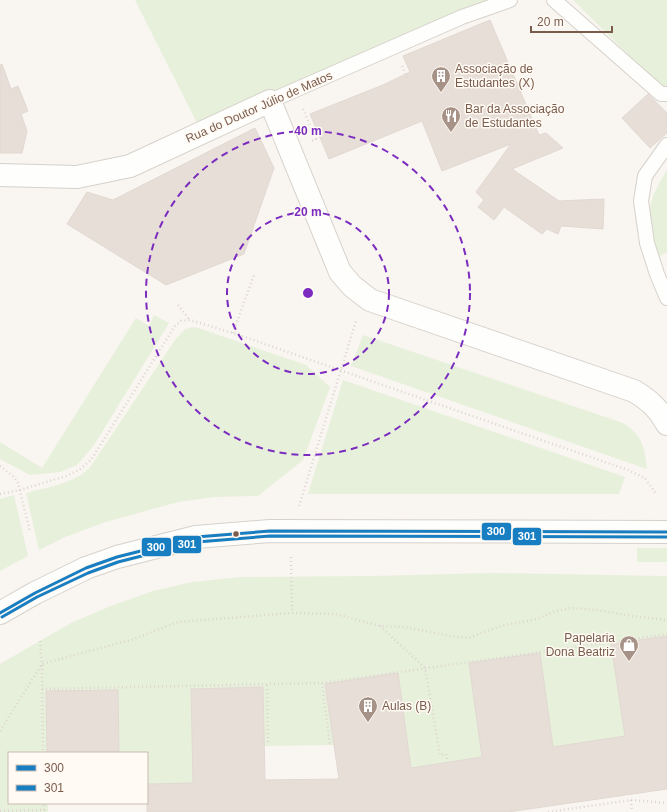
<svg xmlns="http://www.w3.org/2000/svg" width="667" height="812" font-family="Arial,sans-serif">
<rect width="100%" height="100%" fill="#f9f5f0"/>
<path fill="#e7f0db" d="M135 0H490L203 135Z
M573 0H667V86L661 87Z
M667 170V252L658 257C654 242 648 225 650 210 651 196 660 182 667 170Z
M154 315 169 323 94 445 77 465 60 472 30 475 0 459V442L42 468 136 318 149 326Z
M192 327 198 328 306 365 330 387 303 460 258 496 214 497 178 502 106 522 65 537 39 550 26 493C48 487 75 484 91 466L175 340 184 330Z
M363 335 623 423C642 435 645 447 647 469L351 366Z
M343 380 625 477 619 494H308Z
M14 495 28 556 0 571V499Z
M637 548H667V562H637Z
M491 573 667 576V636L611 644 625 736 553 747 540 653 469 663 483 757 411 768 397 673 325 684 334 745 264 746 263 687 191 689 193 783 147 784V753H119L118 690 46 691 47 753H9V803H48V812H0V664L71 623 111 606 153 591 192 582 241 577 371 576Z"/>
<path fill="#e6ded7" stroke="#e2d8d2" d="M490 20 539 135 546 133 563 148 512 169 559 201 604 199 603 229 561 226 558 234 547 229 542 234 504 207 494 220 478 207 484 200 476 192 511 144 442 171 422 121 329 159 310 114 383 85 410 72 403 56Z
M2 64 11 89 18 86 28 111 21 114 27 131 22 153H0V65Z
M648 94 667 113V133L650 148 622 118Z
M255 128 274 168 244 254 166 285 67 224 87 192 113 200Z
M667 636V789L508 812H147V784L193 783 191 689 263 687 265 780 339 779 325 684 398 673 411 768 482 757 469 663 540 653 553 747 625 736 611 644Z
M118 690 119 753H47L46 691Z"/>
<g fill="none" stroke-linecap="round" stroke-linejoin="round">
<g stroke="#d7d1cb" stroke-width="16">
<path id="lane" d="M554 0 661 94H667
M270 101 462 17 510 0
M667 145 645 176 641 201 647 243 657 274 667 298"/>
</g>
<g stroke="#d7d1cb" stroke-width="24">
<path id="street" d="M0 175 77 177 130 166 270 101 340 272 352 286 370 300 634 391C649 400 659 409 667 424
M0 613 35 593 86 568 117 557 196 537 270 531 667 532"/>
</g>
<path stroke="#dcd5d0" stroke-width="2.5" stroke-dasharray="1 3" stroke-linecap="butt" d="M402 66 408 81
M303 109 316 139 312 141
M178 305 189 319
M233 333 254 275
M0 466 14 477 18 483 30 532
M0 494 20 490 66 476 79 470 91 460 175 326 181 321 190 320 233 333 628 470 645 478 656 494
M299 506 356 321
M291 557 292 613
M380 626 425 668 440 755 446 754 448 762
M40 641 42 664 43 753
M322 683 330 745
M267 685 268 745
M42 689 322 683 667 634
M0 731 42 664 134 639 178 622 292 613 335 614 380 626 404 627 450 636 468 638 501 626 537 619 553 612 570 608 598 610 632 616 667 620
M631 800 632 812
M0 811 44 810V803
M548 812 631 800 667 803"/>
<use href="#lane" stroke="#fefefd" stroke-width="14"/>
<use href="#street" stroke="#fefefd" stroke-width="22"/>
<g stroke="#fffaf3" stroke-width="6">
<path id="bus-1" d="M0 613 35 593 86 568 117 557 196 537 270 531 667 532"/>
</g>
<g stroke="#fffaf3" stroke-width="6">
<path id="bus-2" d="M2 617 37 597 88 573 118 562 197 542 270 536 667 537"/>
</g>
<use href="#bus-1" stroke="#187ec2" stroke-width="3"/>
<use href="#bus-2" stroke="#187ec2" stroke-width="3"/>
</g>
<g fill="none" stroke="#7b2cbf" stroke-width="2" stroke-dasharray="7 5">
<circle cx="308" cy="293" r="81"/>
<circle cx="308" cy="293" r="162"/>
</g>
<defs>
<g id="building-pin" transform="scale(1)"><path d="M0 17L-7.5 6A9.5 9.5 0 1 1 7.5 6Z" fill="#a69286" stroke="#fffaf3"/><path d="M-4-6H4V6H1V3H-1V6H-4ZM-2.5-4.3h1.7v1.8h-1.7ZM.8-4.3h1.7v1.8H.8ZM-2.5-1h1.7V.8h-1.7ZM.8-1h1.7V.8H.8Z" fill="#fff"/></g>
<g id="restaurant-pin" transform="scale(1)"><path d="M0 17L-7.5 6A9.5 9.5 0 1 1 7.5 6Z" fill="#a69286" stroke="#fffaf3"/><path d="M-5-6h1v4h1v-4h1v4h1v-4h1v5L-1.5 .5V6h-2V.5L-5-1ZM5-6V6H3V1.5H1.5Q1.5-4 5-6Z" fill="#fff"/></g>
<g id="shop-pin" transform="scale(1)"><path d="M0 17L-7.5 6A9.5 9.5 0 1 1 7.5 6Z" fill="#a69286" stroke="#fffaf3"/><path d="M-5-2.5h2.3a2.7 3.5 0 0 1 5.4 0H5L5.5 6h-11ZM-1.5-2.5h3a1.5 2.3 0 0 0-3 0Z" fill="#fff"/></g>
</defs>
<g fill-rule="evenodd">
<use href="#building-pin" x="441" y="76"/>
<use href="#restaurant-pin" x="451" y="116"/>
<use href="#shop-pin" x="629" y="645"/>
<use href="#building-pin" x="368" y="706"/>
</g>
<circle fill="#7a5c4d" stroke="#fffaf3" stroke-width="1.5" cx="236" cy="534" r="3.5"/>
<g text-anchor="middle" stroke-width="3" stroke-linejoin="round" paint-order="stroke">
<g font-size="12" fill="#7a5c4d" stroke="#fffaf3" text-anchor="start">
<text x="455" y="73">Associação de<tspan x="455" dy="14">Estudantes (X)</tspan></text>
<text x="465" y="113">Bar da Associação<tspan x="465" dy="14">de Estudantes</tspan></text>
<text x="615" y="642" text-anchor="end">Papelaria<tspan x="615" dy="14">Dona Beatriz</tspan></text>
<text x="382" y="710">Aulas (B)</text>
</g>
<g font-size="12" fill="#7a5c4d" stroke="#fffaf3">
<text transform="translate(259 107) rotate(-24)" y="4">Rua do Doutor Júlio de Matos</text>
</g>
</g>
<circle cx="308" cy="293" r="6" fill="#7b2cbf" stroke="#fffaf3" stroke-width="2"/>
<g font-size="12" text-anchor="middle" font-weight="bold" fill="#7b2cbf" stroke="#fffaf3" stroke-width="3" stroke-linejoin="round" paint-order="stroke">
<text x="308" y="135">40 m</text>
<text x="308" y="216">20 m</text>
</g>
<g stroke="#fffaf3" stroke-width="1.5">
<rect x="481" y="522" width="31" height="19" rx="4" fill="#187ec2"/>
<rect x="512" y="527" width="30" height="19" rx="4" fill="#187ec2"/>
<rect x="172" y="535" width="30" height="19" rx="4" fill="#187ec2"/>
<rect x="141" y="537" width="31" height="20" rx="4" fill="#187ec2"/>
</g>
<g font-size="11" text-anchor="middle" font-weight="bold" fill="#fff">
<text x="496" y="535">300</text>
<text x="527" y="540">301</text>
<text x="187" y="548">301</text>
<text x="156" y="551">300</text>
</g>
<rect x="8" y="752" width="140" height="52" fill="#fffaf3" stroke="#cabbb1"/>
<rect x="16" y="765" width="20" height="6" fill="#187ec2" stroke="#cabbb1"/>
<text x="44" y="772" font-size="12" fill="#7a5c4d">300</text>
<rect x="16" y="785" width="20" height="6" fill="#187ec2" stroke="#cabbb1"/>
<text x="44" y="792" font-size="12" fill="#7a5c4d">301</text>
<path d="M531 26v6h81v-6" fill="none" stroke="#7a5c4d" stroke-width="2"/>
<text x="537" y="26" font-size="12" fill="#7a5c4d" stroke="#fffaf3" stroke-width="3" paint-order="stroke">20 m</text>
</svg>
